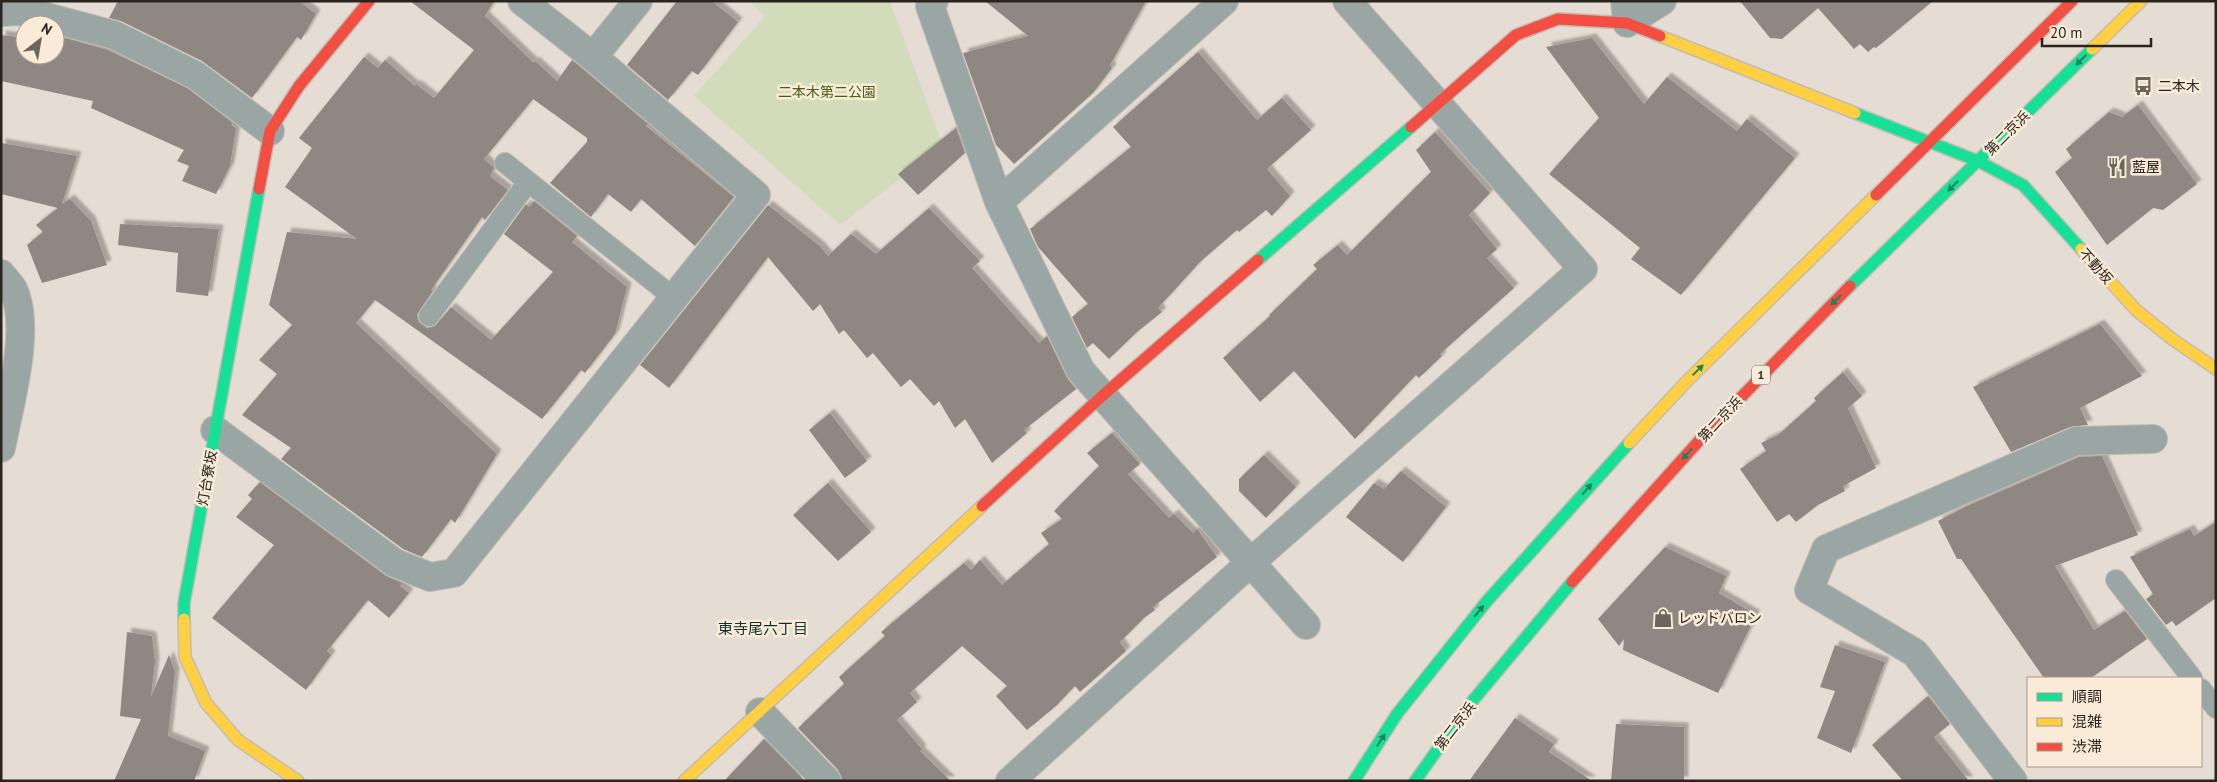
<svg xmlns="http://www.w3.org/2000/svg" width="2217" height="782" font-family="'PT Sans','Noto Sans JP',sans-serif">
<defs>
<filter id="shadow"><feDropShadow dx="4.5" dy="-4.5" stdDeviation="1" flood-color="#0004"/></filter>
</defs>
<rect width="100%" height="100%" fill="#e5ddd3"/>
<path fill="#d3dcba" d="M749 1H890L943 146 840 225 694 96 765 16Z"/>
<path fill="#8f8882" filter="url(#shadow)" d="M118 1H299L316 14 301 40 297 37 252 98 202 61 121 21 109 18Z
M410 1H494L485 16 534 63 535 61 557 81 572 60 648 124 646 126 734 197 695 246 641 199 631 212 608 194 591 217 550 183 587 142V138L533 99 484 159 494 168 490 176 508 190 485 220 482 217 431 290 433 291 417 314 418 321 427 328 434 327 451 307 491 340 553 272 504 234 526 204 529 207 534 201 577 236 572 242 627 287 615 334 585 373 581 370 542 419 375 300 356 323 497 454 455 523 451 519 422 557 403 549 281 459 291 448 242 415 277 374 259 360 292 325 269 305 287 232 357 239 285 187 312 148 299 138 364 57 378 68 385 60 415 86 416 84 434 98 474 50Z
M677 1H712L738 22 698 75 692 71 668 100 627 65Z
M985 1H1146L1110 65 1112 68 1093 93 1014 164 996 145 963 53 1028 36Z
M1740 1H1933L1876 48 1874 47 1868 52 1860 44 1854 49 1818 8 1782 39 1770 38Z
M1 35 25 38V55H55V35L108 50 187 88 233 123 231 125 236 128 230 166 216 194 182 181 189 166 177 161 184 150 91 108 93 101 1 81Z
M1592 38 1644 104 1667 77 1737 131 1747 119 1795 158 1681 295 1631 259 1640 248 1549 174 1599 118 1546 47Z
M1198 52 1257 120 1282 98 1311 130 1267 169 1290 196 1272 216 1266 210 1239 232 1237 230 1200 262 1158 308 1162 312 1137 332 1109 359 1093 343 1087 348 1072 317 1088 304 1038 247 1030 229 1131 147 1113 127Z
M2138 105 2197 184 2163 210 2153 208 2107 245 2055 172 2072 158 2066 149 2109 112 2122 117Z
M956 128 965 153 918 195 898 174Z
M1435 132 1490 193 1469 215 1497 249 1487 258 1514 288 1440 354 1442 356 1419 378 1416 375 1355 439 1294 371 1260 402 1223 358 1270 316 1269 315 1317 269 1313 265 1338 245 1347 255 1431 172 1416 150Z
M1 143 77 156 62 204 70 199 91 221 107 265 42 283 27 245 43 232 36 225 58 208 1 194Z
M768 205 821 247 828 256 851 234 876 254 929 208 980 261 972 268 1039 343 1047 336 1067 378 1076 389 1024 430 1027 433 992 463 965 419 955 428 939 401 934 406 910 379 901 387 873 353 867 358 844 330 839 334 820 304 813 311 768 257 669 388 640 365Z
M120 224 219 229 208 296 176 292 178 253 118 245Z
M2100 324 2142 376 2080 408 2088 425 2070 427 2011 452 1973 387Z
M1843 372 1862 396 1848 408 1876 468 1843 486 1845 491 1818 505 1796 522 1789 514 1777 522 1740 469 1766 451 1761 443 1778 435 1816 401 1814 398Z
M830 413 867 461 845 478 809 430Z
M1112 433 1140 464 1128 474 1169 518 1174 514 1193 533 1197 529 1217 557 1153 607 1155 610 1144 618 1120 642 1126 651 1080 692 1075 686 1056 706 1027 730 996 696 1007 686 962 646 910 693 917 702 897 720 922 749 920 751 951 781H842L838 770 798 728 844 684 839 677 885 636 881 632 964 563 971 570 980 560 1002 585 1049 544 1041 533 1062 519 1054 511 1099 466 1087 453Z
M1264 455 1296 487 1266 518 1239 491V479Z
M2102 456 2138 535 2055 566 2094 630 2125 611 2147 639 2091 678H2044L1961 559H1957L1938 521 1967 506 2079 457Z
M1401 471 1446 507 1403 562 1346 517 1374 483 1384 489Z
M260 482 386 576 402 583 400 586 409 593 389 618 368 600 327 651 331 655 306 690 212 618 274 545 236 517 252 499 248 495Z
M828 483 871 532 838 561 793 515Z
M2216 522V598L2176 626 2172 621 2166 625 2146 599 2153 594 2130 557 2190 529 2194 536Z
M1665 547 1726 576 1719 593 1756 615 1718 693 1623 650 1624 639 1619 646 1598 619Z
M127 632 152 636 155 661 151 697 169 655 175 672 168 736 205 751 194 781H114L141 719 120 716Z
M1835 645 1885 662 1851 753 1817 738 1835 691 1820 687Z
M1928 696 1950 724 1934 737 1969 781H1903L1872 745Z
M1515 718 1554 744 1549 752 1592 781H1469Z
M1616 724 1684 727V781H1611Z
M764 739 805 781H724Z"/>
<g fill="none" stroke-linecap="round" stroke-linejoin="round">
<g stroke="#c2bcb4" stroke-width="22">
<path id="lane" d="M505 163 674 298
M429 316 528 182
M2116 580 2192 678
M2201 689 2216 708"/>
</g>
<g stroke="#c2bcb4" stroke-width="30">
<path id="street" d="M934 1 930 6 999 202 1081 371 1306 625
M1625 1 1627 23 1662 1
M1 12 24 11 114 35 195 75 270 131
M593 57 638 1
M999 202 1224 1
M1 274C5 279 10 284 13 289 32 327 9 407 1 448
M215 430 395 563 430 577 454 573 756 195 593 57 522 1
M760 712 827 781
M1010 781 1251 562 1583 269 1347 1
M2013 781 1915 653 1809 590 1826 549 2076 441 2153 439"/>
</g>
<g stroke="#c2bcb4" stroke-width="14">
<path id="fast" d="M1855 113 1978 161 2023 185 2081 249
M1258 260 1411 127
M1850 286 2092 49
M184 619V603L259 189
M1354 781 1397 714 1487 601 1629 443
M1415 781 1470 704 1572 582"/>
</g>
<g stroke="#c2bcb4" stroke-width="14">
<path id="slow" d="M1660 36 1855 113
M2092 49 2141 1
M2081 249 2136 310 2172 339 2216 369
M1629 443 1688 380 1876 195
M184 619 185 657 206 703 238 740 298 781
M684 781 982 506"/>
</g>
<g stroke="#c2bcb4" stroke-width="14">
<path id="jam" d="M1411 127 1516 35 1558 19 1627 23 1660 36
M259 189 270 131 299 86 369 1
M1876 195 2072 1
M982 506 1101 397 1258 260
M1572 582 1707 432 1850 286"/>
</g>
<use href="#lane" stroke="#9aa6a4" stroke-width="20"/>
<use href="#street" stroke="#9aa6a4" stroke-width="28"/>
<use href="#fast" stroke="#16e098" stroke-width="11"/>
<use href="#slow" stroke="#ffcf43" stroke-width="11"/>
<use href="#jam" stroke="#f24e42" stroke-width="11"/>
</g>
<defs><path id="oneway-solid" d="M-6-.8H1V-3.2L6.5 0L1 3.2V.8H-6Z" transform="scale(1.25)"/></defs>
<g fill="#20825a">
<use href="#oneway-solid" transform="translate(2081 60) rotate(135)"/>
<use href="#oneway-solid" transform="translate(1953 186) rotate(136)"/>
<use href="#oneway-solid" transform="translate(1836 300) rotate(135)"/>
<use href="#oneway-solid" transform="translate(1698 370) rotate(-44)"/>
<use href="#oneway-solid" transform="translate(1687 454) rotate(133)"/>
<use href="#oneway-solid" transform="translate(1587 489) rotate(-48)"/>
<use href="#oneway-solid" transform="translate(1479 611) rotate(-51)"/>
<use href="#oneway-solid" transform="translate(1381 740) rotate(-57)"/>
</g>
<defs>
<g id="bus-bare" transform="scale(1.5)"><path d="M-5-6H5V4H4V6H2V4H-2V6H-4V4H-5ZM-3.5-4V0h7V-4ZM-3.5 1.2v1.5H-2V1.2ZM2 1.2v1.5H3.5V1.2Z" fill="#6b655d" stroke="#faebd9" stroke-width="2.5" paint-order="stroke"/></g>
<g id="restaurant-bare" transform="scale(1.5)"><path d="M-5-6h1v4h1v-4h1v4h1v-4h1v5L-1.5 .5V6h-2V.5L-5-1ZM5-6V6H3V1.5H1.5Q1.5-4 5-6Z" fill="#6b655d" stroke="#faebd9" stroke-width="2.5" paint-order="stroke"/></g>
<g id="shop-bare" transform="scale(1.5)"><path d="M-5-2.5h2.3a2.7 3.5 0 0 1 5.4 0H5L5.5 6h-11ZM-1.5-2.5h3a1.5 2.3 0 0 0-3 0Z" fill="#6b655d" stroke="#faebd9" stroke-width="2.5" paint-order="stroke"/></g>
</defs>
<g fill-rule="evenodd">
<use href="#bus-bare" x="2143" y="86"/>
<use href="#restaurant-bare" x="2117" y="167"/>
<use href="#shop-bare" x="1663" y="618"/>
</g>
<g text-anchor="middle" stroke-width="5" stroke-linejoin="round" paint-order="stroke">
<rect fill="#faebd9" stroke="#686055" stroke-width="1" x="1752" y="365.5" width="18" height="19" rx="4"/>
<g font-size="12" font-weight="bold" fill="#29241d">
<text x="1761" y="379">1</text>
</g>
<g font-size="14" fill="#29241d" stroke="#faebd9" text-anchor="start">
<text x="2158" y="91">二本木</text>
<text x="2132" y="172">藍屋</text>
<text x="1678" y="623">レッドバロン</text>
</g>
<g font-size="14" fill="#466014" stroke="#faebd9">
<text x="827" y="97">二本木第二公園</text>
</g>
<g font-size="14" fill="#29241d" stroke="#faebd9">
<text transform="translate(2007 133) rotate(-45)" y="5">第二京浜</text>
<text transform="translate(2096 266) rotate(48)" y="5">不動坂</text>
<text transform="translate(1720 419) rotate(-47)" y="5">第二京浜</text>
<text transform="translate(207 478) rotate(-80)" y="5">灯台寮坂</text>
<text transform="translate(1455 726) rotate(-52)" y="5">第二京浜</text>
</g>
<g font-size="15" fill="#0d3033" stroke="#faebd9">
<text x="763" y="634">東寺尾六丁目</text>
</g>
</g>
<rect width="2217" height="782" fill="none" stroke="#29241d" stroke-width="5"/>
<rect x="2027" y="677" width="175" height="90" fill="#faebd9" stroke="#a69b8e"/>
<rect x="2037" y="693" width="25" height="8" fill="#16e098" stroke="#a69b8e"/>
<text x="2072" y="702" font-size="15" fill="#29241d">順調</text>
<rect x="2037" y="718" width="25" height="8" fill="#ffcf43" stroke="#a69b8e"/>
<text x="2072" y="727" font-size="15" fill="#29241d">混雑</text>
<rect x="2037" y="743" width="25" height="8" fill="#f24e42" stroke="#a69b8e"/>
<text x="2072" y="752" font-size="15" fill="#29241d">渋滞</text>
<g transform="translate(40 40) rotate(31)"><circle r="24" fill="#faebd9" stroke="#a69b8e"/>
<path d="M0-4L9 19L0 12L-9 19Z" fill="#6b655d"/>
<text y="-8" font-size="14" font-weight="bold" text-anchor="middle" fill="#29241d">N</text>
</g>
<path d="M2042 38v8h109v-8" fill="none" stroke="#29241d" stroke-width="2.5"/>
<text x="2050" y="38" font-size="15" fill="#29241d" stroke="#faebd9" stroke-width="4" paint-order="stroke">20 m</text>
</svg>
